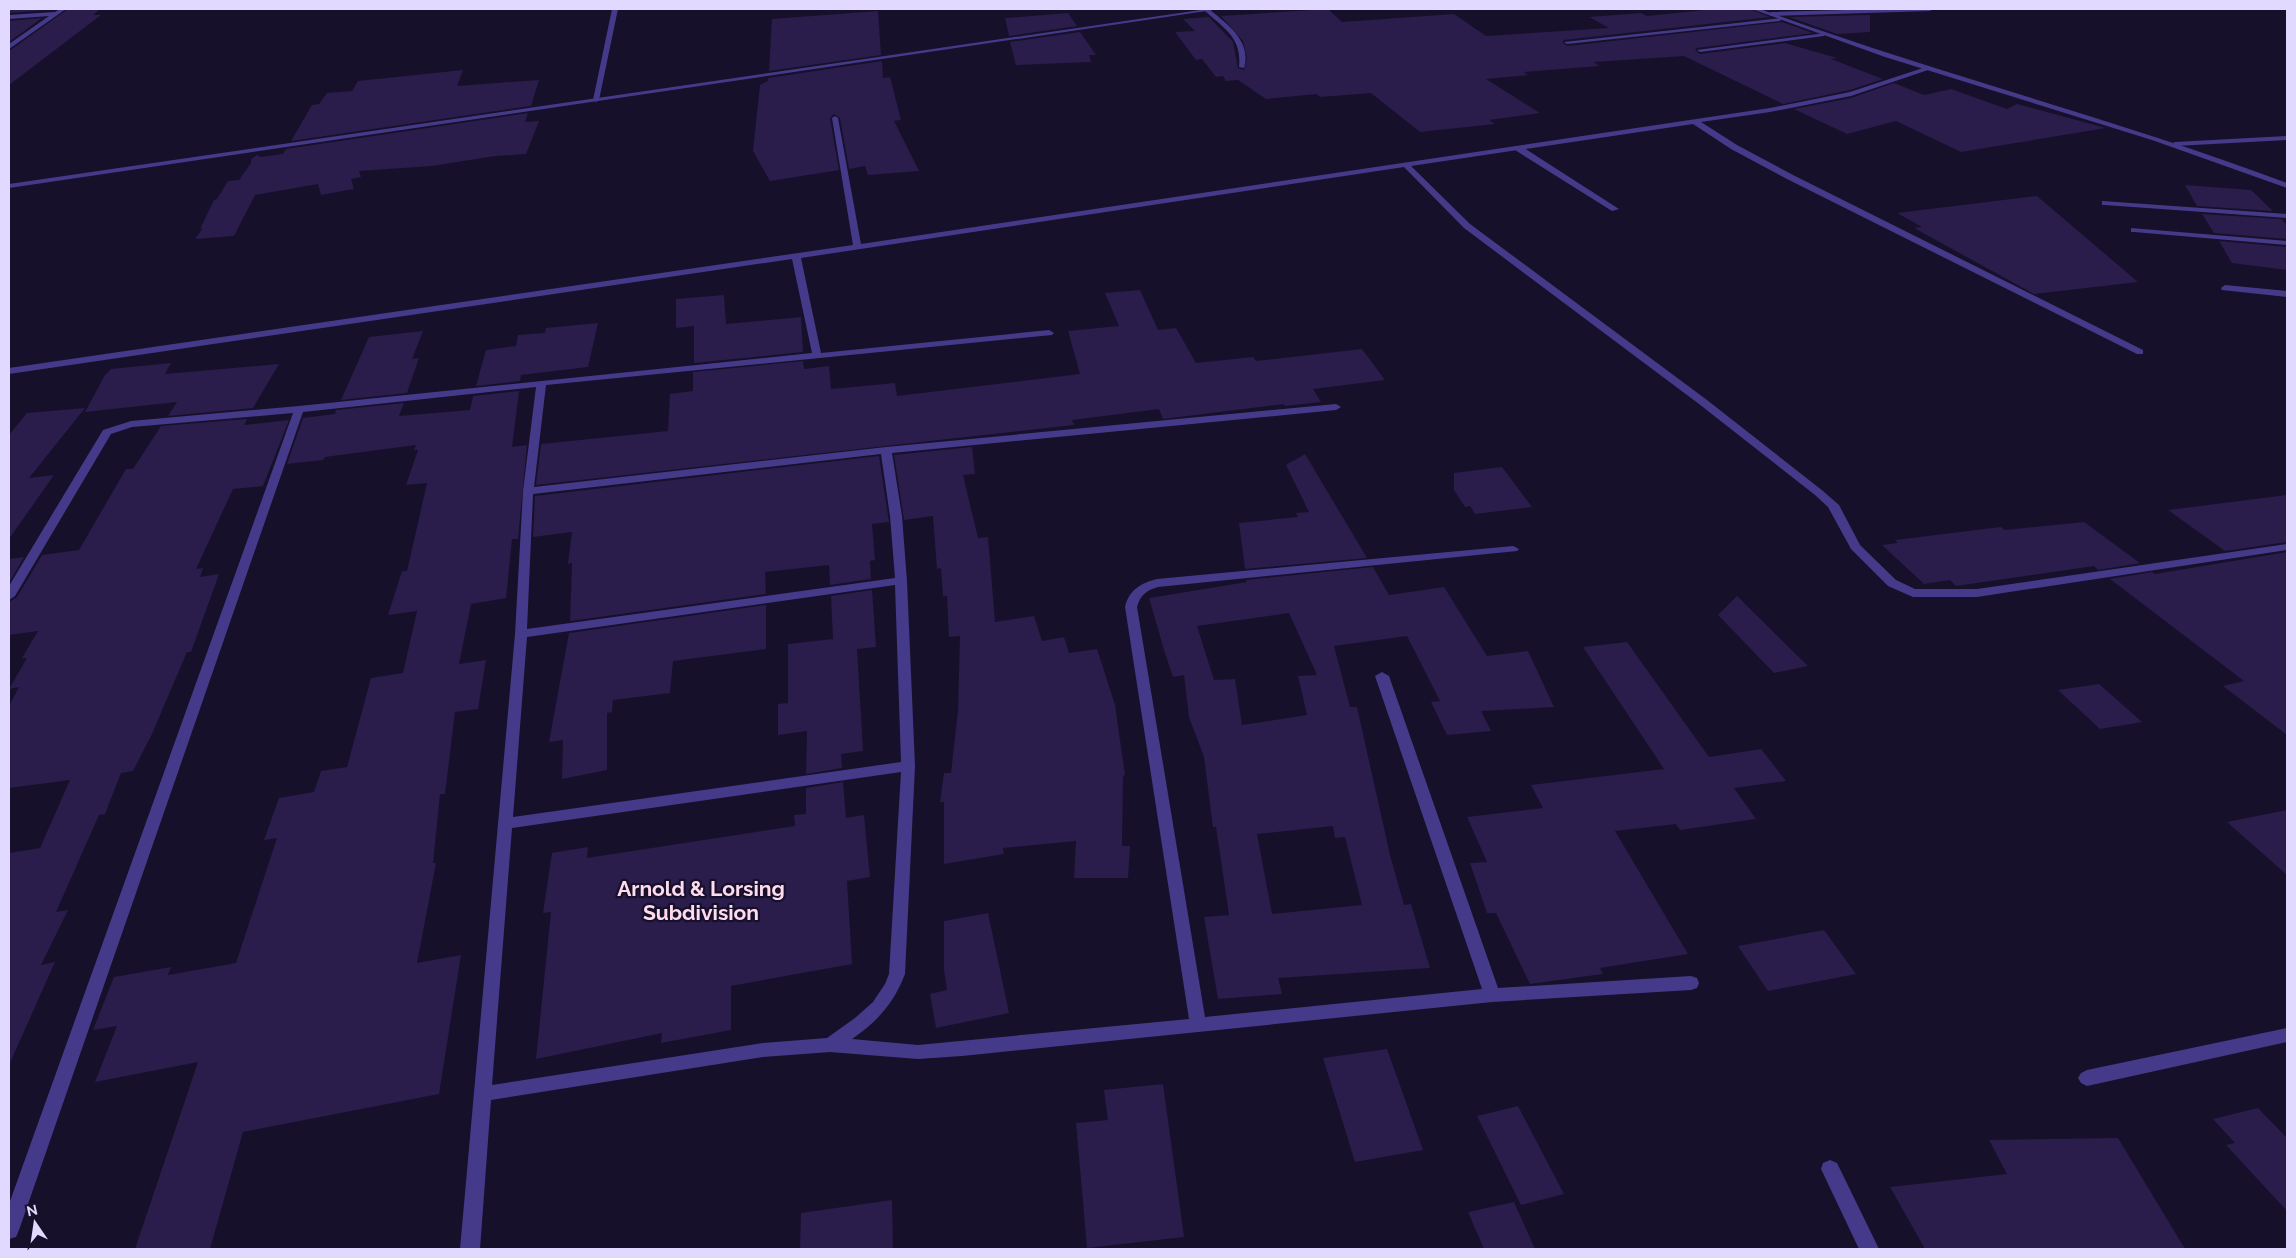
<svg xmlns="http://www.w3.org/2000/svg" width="2296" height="1258" font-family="Raleway,sans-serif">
<rect width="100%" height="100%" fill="#17102a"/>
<path fill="#2a1c4b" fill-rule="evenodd" d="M9 9H57L9 13Z
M68 9H100L93 15H101L9 85V51Z
M1328 9 1342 22 1454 14 1486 36 1609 28 1589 17 1641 13 1647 16 1715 9H1750L1770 17 1564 40 1562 42 1567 46 1782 22 1813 33 1697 48 1695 50 1700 54 1785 43 1837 58 1831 59 1883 79 1850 90 1783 104 1684 56 1594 62 1599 66 1524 72 1528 75 1486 79 1540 113 1489 120 1495 124 1420 132 1371 93 1320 97 1317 94 1266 99 1238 80 1226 81 1223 76 1216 77 1202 59 1196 60 1175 32 1195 31 1183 19 1209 17 1233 42 1238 68 1244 70 1247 58 1243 41 1221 16Z
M878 11 881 55 769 71 772 19Z
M1068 13 1077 26 1009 36 1005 18Z
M1870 15V32L1837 34 1789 17Z
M42 18 9 42V21Z
M1080 32 1096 55H1089L1091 62 1016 65 1010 42Z
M882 61 883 78 890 77 901 120 894 121 919 171 868 175 865 166 849 169 840 118 834 114 830 118 839 170 770 181 753 151 760 85 768 81V78Z
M463 70 457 86 539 80 531 106 291 141 312 105 319 104 327 93 352 91 358 81Z
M1894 83 1924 95 1951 89 2007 109 2017 104 2106 128 1961 152 1896 121 1847 134 1794 109 1851 98Z
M528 113 525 122 539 121 526 154 495 156 432 166 359 171 361 177 351 179 354 189 321 195 318 184 255 195 234 236 195 239 203 228 200 229 214 200 217 199 228 181 239 180 251 163V159L257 155 261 157 283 154 286 149Z
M2185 185 2251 190 2273 211 2197 206Z
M2037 196 2138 282 2034 294 1914 228 1922 227 1897 213Z
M2202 214 2281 219 2287 225V239L2214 233Z
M2219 241 2287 247V270L2232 263Z
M1140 290 1158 330 1176 328 1196 363 1253 357 1256 361 1362 349 1385 380 1313 389 1321 402 1285 406 1284 404 1163 419 1159 409 1072 420 1074 425 536 485 541 444 668 431 670 394 693 391V372L803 361 804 369 829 366 831 389 895 383 897 396 1080 374 1068 331 1119 326 1105 293Z
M724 295 726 324 801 317 803 352 694 363V326L676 328V299Z
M598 323 588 367 521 375 520 381 476 386 486 350 516 346 518 335 545 333 546 328Z
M423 331 412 359 419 358 407 393 341 400 369 337Z
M171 363 165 374 279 364 253 408 168 416 177 402 85 412 105 375 111 369Z
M519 391 512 447 527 445 518 539H512L506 598 471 604 459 664 486 660 478 709 455 712 445 794H440L433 863H436L417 963 461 955 439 1094 243 1132 210 1249H135L198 1062 95 1082 117 1026 93 1030 114 977 171 967 168 975 236 963 277 838 264 840 279 798 314 792 321 771 347 767 371 678 403 673 417 611 388 615 402 571H407L427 483 406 485 418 450H414L416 445 325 457 323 460 287 464 303 418 335 414 336 410 404 403 399 416 470 410 473 396Z
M85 408 29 478 54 475 9 539V435L27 413Z
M247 419 244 425 289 420 263 486 233 489 196 569 203 568 200 577 219 574 191 652H187L152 734 133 771 121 773 105 814 99 815 56 912 68 910 41 965 55 962 9 1065V853L40 848 70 780 9 788V706L19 687 9 689 27 658H22L38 631 9 635V602L17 597 42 555 79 550 126 469H133L161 426Z
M972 447 975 474 963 475 978 538 988 537 995 622 1034 616 1042 641 1064 637 1069 653 1097 649 1115 705 1125 775 1123 776 1122 846H1130L1128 878H1074L1076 841 1003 848 1004 854 944 864V802H940L944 773H951L958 710 960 636 949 637 947 596H943L941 568 937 569 933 516 904 520 894 455Z
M1305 454 1367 558 1245 569 1239 523 1298 517 1296 513 1309 512 1286 465Z
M879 456 889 522 872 524 875 560 870 561 871 579 830 585 829 565 765 572 766 594 570 621 572 563 568 564 572 532 533 537 535 496Z
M1502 467 1532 507 1475 514 1470 506 1465 507 1454 490V473Z
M2287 495V542L2225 551 2168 510Z
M2084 522 2140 563 2098 570 2094 566 1956 586 1950 580 1924 584 1882 545 1898 543 1895 540 2001 527 2005 530Z
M2287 552V735L2223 686 2244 681 2110 579 2152 572 2155 574Z
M24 557 9 583V559Z
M1373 567 1389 595 1444 587 1487 656 1528 651 1554 707 1481 711 1491 731 1447 735 1431 702 1440 701 1407 636 1334 646 1350 707H1357L1390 855 1404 905 1411 904 1430 968 1278 978 1282 994 1218 999 1204 917 1229 915 1216 827H1213L1204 757 1189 717 1184 675 1173 677 1164 650 1149 598 1247 582 1246 580ZM1289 613 1317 675 1298 676 1307 715 1242 725 1235 679 1214 680 1197 626ZM1333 826 1335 838 1345 837 1362 905 1272 914 1257 834Z
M872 590 876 647 857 649 863 751 841 754 842 768 806 774 807 731 778 735V704L788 703V644L833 639 831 596Z
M1737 596 1808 666 1774 673 1718 615Z
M766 605V649L673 661 670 693 613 700 612 712 607 713V770L562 779 563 740 549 742 569 633Z
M1627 642 1709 757 1761 749 1786 781 1734 788 1756 819 1680 830 1676 824 1615 831 1688 954 1600 968 1603 974 1530 984 1496 913H1487L1470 863 1487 862 1467 817 1543 808 1531 785 1664 769 1583 647Z
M2099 684 2142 722 2100 729 2058 690Z
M843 782 846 818 864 815 870 877 847 881 852 964 731 986V1030L661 1043 662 1033 536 1059 551 912 543 913 552 853 588 847 587 858 795 826 794 815 806 814V788Z
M2287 810V875L2227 822Z
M988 913 1009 1013 936 1028 930 994 947 990 944 970V921Z
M1824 930 1856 974 1768 991 1738 946Z
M1387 1049 1423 1150 1355 1162 1323 1058Z
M1163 1084 1184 1237 1087 1248 1076 1123 1108 1120 1104 1090Z
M1518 1106 1564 1194 1521 1205 1477 1116Z
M2258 1108 2287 1138V1211L2226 1145 2235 1143 2213 1119Z
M2118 1138 2185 1249H1925L1890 1187 2007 1174 1989 1140Z
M892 1200 893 1249H800L801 1213Z
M1514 1202 1535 1249H1484L1468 1212Z"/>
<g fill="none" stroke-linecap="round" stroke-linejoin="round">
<path fill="#453a89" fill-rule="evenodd" d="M1515 146H1521L1619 209 1612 211 1515 150Z
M1830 1160 1837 1163 1879 1249H1859L1821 1169 1823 1163Z"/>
<path fill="#453a89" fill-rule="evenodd" d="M60 9H66L9 49V44L49 16 9 19V15L55 12Z
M612 9H618L599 100 596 102 593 100Z
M1205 9H1209C1227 24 1252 41 1244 68L1239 67C1242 38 1225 29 1205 11Z
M1884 9H1933L1930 11 1771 16 1768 14 1771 12Z
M1782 18 1780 21 1567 44 1564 42Z
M1826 33 1824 36 1700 52 1697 50Z
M1929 66 1931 69 1851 96 1770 112 1701 122 1737 145 1793 175 2143 350V354H2137L1787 179 1731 149 1693 124 1411 166 1470 224 1707 400 1823 491 1839 505 1860 545 1896 580 1915 589H1977L2287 544V550L1977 597H1913L1888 586 1851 549 1828 507 1815 495 1699 404 1464 228 1404 167 801 258 821 353 1049 330 1054 333 1052 335 546 385 534 487 886 447 1336 404 1341 407 1336 410 892 453 902 516 907 581 915 766 905 974C894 1003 877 1022 852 1039L918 1045 1189 1019 1125 607C1129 590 1141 583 1157 579L1513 546 1519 549 1517 551 1158 587C1147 590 1140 595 1137 607L1205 1017 1482 989 1375 676 1382 672 1389 676 1498 988 1691 976 1697 978 1699 983 1697 988 1691 990 1492 1002 962 1056 918 1059 830 1052 763 1057 491 1100 480 1249H460L515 634 523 491 536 387 303 412 19 1230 16 1237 9 1239V1204L293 413 132 427 111 434 15 596 9 600V586L103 430 131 421 299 406 812 353 792 259 9 374V368L853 245 832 118 835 116 838 118 861 244 1770 108 1850 92ZM881 454 890 516 895 578 527 629 533 494ZM895 585 901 762 513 817 527 637ZM901 772 889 974 885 984 873 1002 855 1018 827 1038 763 1043 492 1085 512 828Z
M2287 136V140L2175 146 2171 144 2175 142Z
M2102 201 2287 214V218L2105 205H2102Z
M2131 228 2287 241V245L2134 232H2131Z
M2225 285 2287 291V297L2222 290 2221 288Z
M2287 1028V1042L2087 1086 2081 1083 2078 1078 2081 1073 2087 1070Z"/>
<path fill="#453a89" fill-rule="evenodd" d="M1207 9H1220L9 188V184Z
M1752 9H1760C1933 73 2114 118 2287 183V188L2152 140 1885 57Z"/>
</g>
<g text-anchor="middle" stroke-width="4.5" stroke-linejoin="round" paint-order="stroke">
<g font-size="21" font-weight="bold" fill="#ffdbee" stroke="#17102a">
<text x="701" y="896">Arnold &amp; Lorsing<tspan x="701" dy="24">Subdivision</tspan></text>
</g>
</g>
<rect width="2296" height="1258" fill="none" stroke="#e1d9ff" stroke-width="20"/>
<g transform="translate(35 1223) rotate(347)" stroke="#17102a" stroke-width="4" paint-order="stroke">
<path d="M0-4L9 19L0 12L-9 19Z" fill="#e1d9ff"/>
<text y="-8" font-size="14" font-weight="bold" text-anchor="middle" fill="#e1d9ff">N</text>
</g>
</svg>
